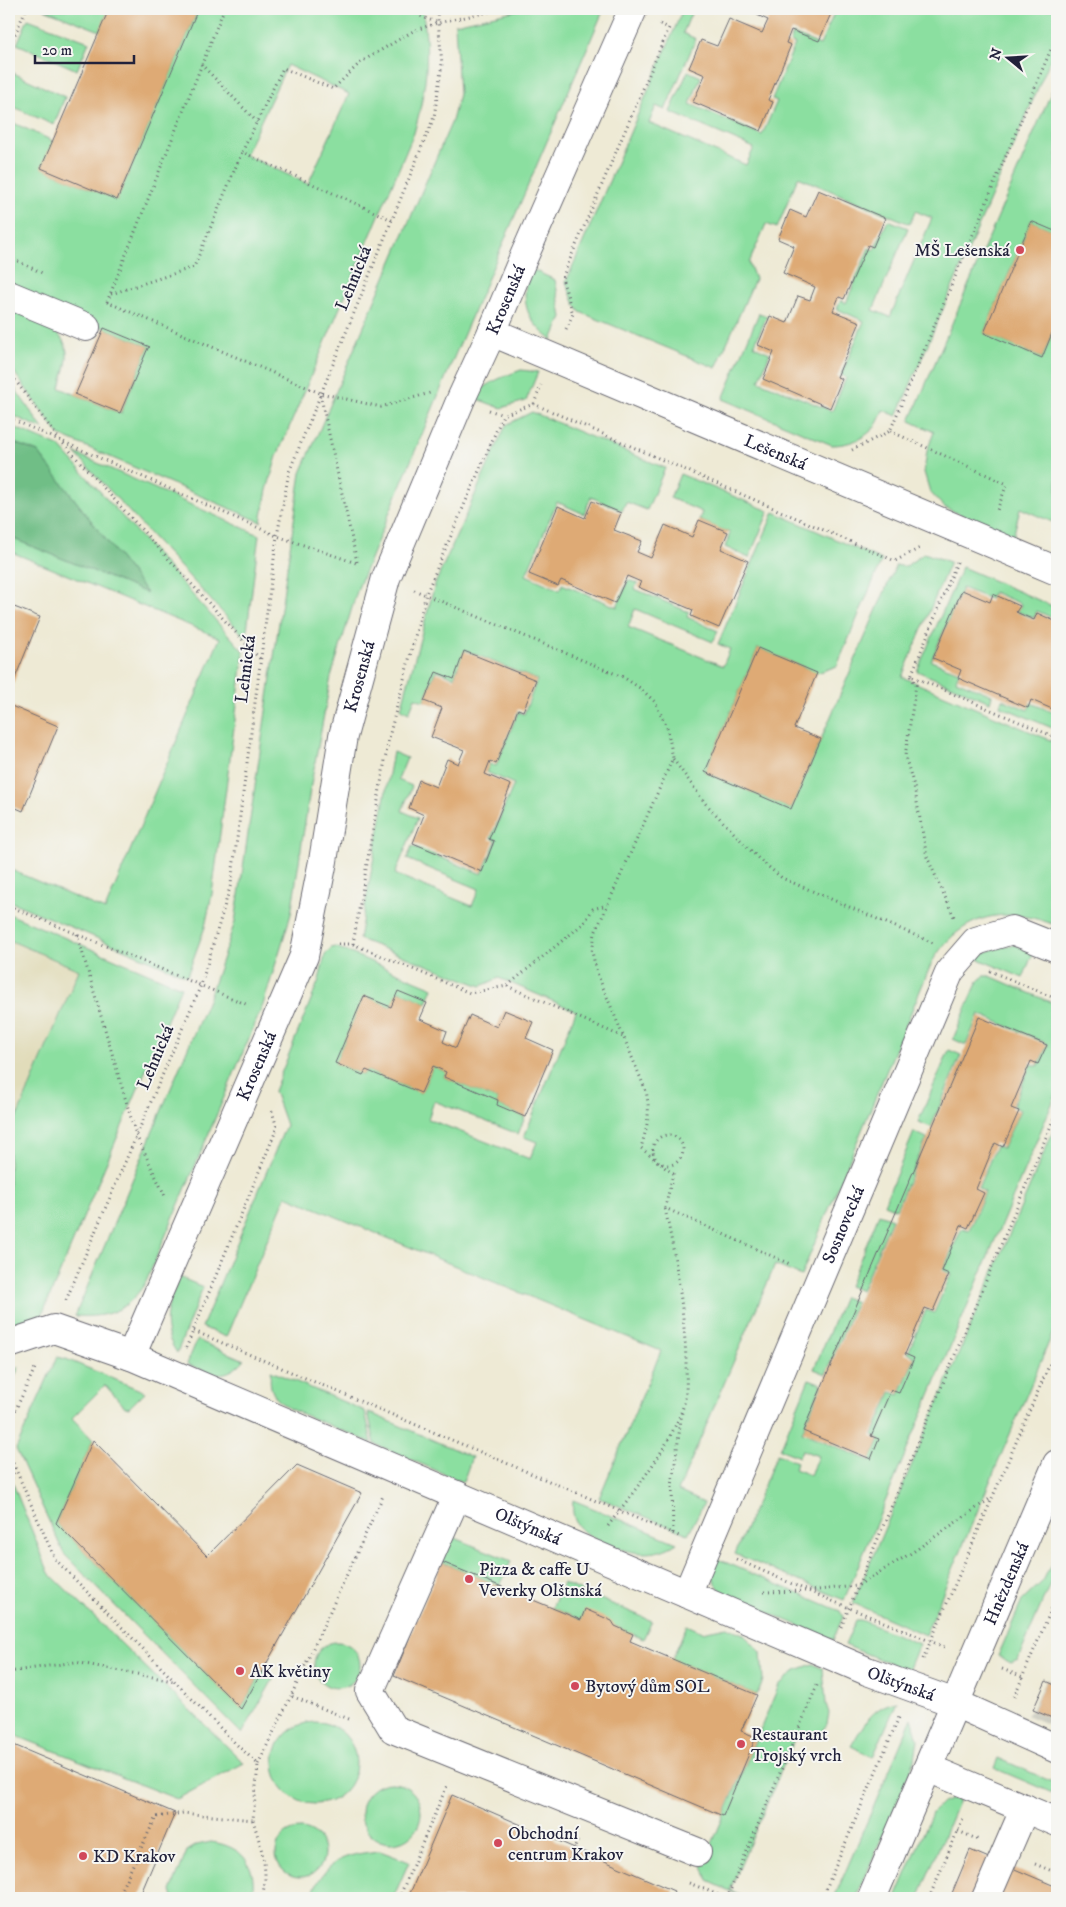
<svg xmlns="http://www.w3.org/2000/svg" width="1066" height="1907" font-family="'IM FELL DW Pica',serif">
<rect width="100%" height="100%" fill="#f6f6f2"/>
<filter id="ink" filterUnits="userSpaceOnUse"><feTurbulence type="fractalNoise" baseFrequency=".02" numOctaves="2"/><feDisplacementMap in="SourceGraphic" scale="10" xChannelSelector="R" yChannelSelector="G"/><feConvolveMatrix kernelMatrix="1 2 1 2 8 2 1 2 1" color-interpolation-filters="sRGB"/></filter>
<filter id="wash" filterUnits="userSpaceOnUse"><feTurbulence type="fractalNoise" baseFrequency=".0096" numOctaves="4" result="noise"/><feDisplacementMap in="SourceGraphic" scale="20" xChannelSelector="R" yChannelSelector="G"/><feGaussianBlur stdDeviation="1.12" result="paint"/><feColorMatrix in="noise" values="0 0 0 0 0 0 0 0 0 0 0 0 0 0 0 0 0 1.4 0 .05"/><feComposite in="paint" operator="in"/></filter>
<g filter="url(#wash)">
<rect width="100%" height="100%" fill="#eeead5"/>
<path fill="#e1dcba" d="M9 940 79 970 9 1136Z"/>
<path fill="#c5c5b8" d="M1046 1679 1057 1684V1728L1026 1715 1031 1710Z"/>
<path fill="#8bdfa0" stroke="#56806e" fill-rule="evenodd" d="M44 9H109L100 31Z
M198 9H422C431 54 426 90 414 133L277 456 267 490 261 522 59 435 9 365V308C28 316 66 328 67 353 68 364 62 377 60 388L122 414 121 412 148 348 150 347 9 288V121L53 141 42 168 117 200ZM287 65 349 94 308 184 245 155Z
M522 9H604L455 355 358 588 331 677 310 790 291 914 263 1005 146 1282C127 1311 109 1318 75 1316L208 1000 235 922 301 473 452 121 459 94 455 24Z
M683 9H693L683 33 696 39 665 110 656 106 649 123 746 165 754 148 670 112 688 71 701 77 690 104 762 135 777 101 772 99 795 44 790 42 793 34 820 45 836 9H1057V44L897 416 883 410C881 415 879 421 876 425 866 439 848 445 832 445L723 399 759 313 767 316 754 346 770 353 759 381 832 411 846 378 841 375 864 321 837 309 841 300 846 303 869 248 874 250 888 220 908 228 873 310 890 317 932 218 915 211 910 224 798 177 777 228 766 224 749 263 755 279 716 368 580 312 575 305 566 282Z
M28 19 89 42 77 70 17 44Z
M9 71 65 97 54 125 9 105Z
M1057 79V232L1031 221 984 333 1042 358 1057 321V524L1020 508 1013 538 944 507 930 492 924 472 927 451 934 432 910 421Z
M529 268 555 280 562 317 552 340C524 319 521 301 529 268Z
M521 370 538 372 526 401 501 408 474 398C486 382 503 377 521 370Z
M9 380 43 429 9 414Z
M532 412 665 468 647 510 626 502 622 511 591 497 584 514 557 502 526 575 560 590 562 584 617 607 628 580 637 583 635 589 689 612 687 617 718 631 713 642 635 609 628 627 723 666 730 649 718 644 774 512 882 560 837 666 817 673 758 648 705 772 791 809 896 565 905 567 924 553 950 562 902 677 1057 743V926C1007 905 961 913 932 962L801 1276 775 1265 678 1491 704 1503 688 1534 599 1498 661 1351 286 1196 226 1337 202 1327 286 1125 274 1091 319 980 325 955 331 948 336 947 433 988 427 1003 399 991 391 1007 364 996 335 1063 363 1075 366 1070 421 1093 433 1066 446 1072 444 1077 498 1100 497 1105 525 1117 518 1134 434 1101 428 1119 530 1159 537 1142 524 1137 576 1011 499 978 481 986 359 939 393 752 407 758 398 780 412 786 402 811 418 818 395 874 472 906 479 889 407 859 412 846 482 874 496 841 491 838 514 784 486 772 490 764 496 766 518 712 524 714 537 680 465 650 454 677 436 670 424 701 415 698 409 713 401 709 435 584 506 425Z
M9 425 60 447 244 652 212 894 205 927 187 976 9 901V869L105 910 220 638 9 551V537L146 592 38 452 9 441Z
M75 453 259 535 246 638Z
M680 474 769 511 749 558 725 547 730 533 699 520 702 512 670 498Z
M962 567 1057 608V620L1037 611 1034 618 1018 612 1021 604 993 592 990 599 962 588 931 661 959 672 956 680 992 695 990 702 917 671Z
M1002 699 1028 710 1031 703 1057 714V730L1000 706Z
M9 914 181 987 42 1315 9 1324V1136L79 970 9 940Z
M1014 945 1034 950 1023 978 976 958C988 950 1000 946 1014 945Z
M984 976H990L1057 1005V1092L844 1600 735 1554 777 1454 797 1462 794 1469 810 1475 818 1456 802 1450 799 1457 780 1449 809 1379 822 1384 802 1432 870 1461 880 1439 873 1435 891 1392 899 1395 915 1357 908 1353 926 1310 934 1313 951 1274 943 1270 962 1228 969 1230 985 1192 978 1188 996 1146 1003 1148 1020 1110 1013 1106 1031 1064 1038 1066 1048 1044 979 1014 966 1045 953 1039 978 981Z
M949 1050 961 1055 931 1127 918 1122Z
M1057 1122V1323L925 1635 853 1603Z
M914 1132 927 1138 896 1209 884 1204Z
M879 1214 892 1219 861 1291 849 1286Z
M179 1277 203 1287 177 1353C158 1325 168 1305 179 1277Z
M844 1297 856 1302 826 1374 814 1369Z
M197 1340 244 1360C225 1382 210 1373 187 1364Z
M57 1357 66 1359 145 1392 129 1408 125 1407 105 1385 72 1418 93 1440 56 1523 241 1709 264 1669 275 1676 242 1734 64 1554 16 1449Z
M19 1367 9 1390V1372Z
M271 1371 365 1411 372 1443 290 1409C274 1399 268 1390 271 1371Z
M368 1412 472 1457 463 1482 375 1444Z
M9 1474 49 1573 244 1763 177 1799 9 1733Z
M573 1500 677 1543C655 1558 630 1554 607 1544 585 1535 570 1527 573 1500Z
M448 1535 511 1561 500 1586 442 1562Z
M1057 1552V1567L1018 1660 1011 1663 998 1656 1022 1601 1043 1581Z
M713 1557 840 1611 843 1617 833 1640 725 1594C713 1585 710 1572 713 1557Z
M563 1583 652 1621 643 1639 615 1626 585 1610 581 1620 552 1608Z
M856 1620H861L919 1644 908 1671 845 1645Z
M687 1625 702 1632 727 1627 743 1634 761 1652 763 1680 757 1695 672 1659Z
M314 1665a23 23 0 1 1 46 0a23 23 0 1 1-46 0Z
M813 1664 823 1669 826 1704 829 1713 827 1724 822 1731 815 1736 804 1738 796 1736 730 1890 748 1898H745L708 1881 703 1865 779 1685 796 1670Z
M897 1702 873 1757 851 1746C863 1726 872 1706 897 1702Z
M912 1718 918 1739 915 1760 856 1898H834Z
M274 1763a41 41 0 1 1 82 0a41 41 0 1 1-82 0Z
M998 1758 1057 1784V1795L994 1768Z
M361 1813a30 30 0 1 1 60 0a30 30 0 1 1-60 0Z
M952 1799 959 1800 918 1898H896L932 1813 942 1803Z
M276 1853a24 24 0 1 1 48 0a24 24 0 1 1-48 0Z
M211 1842C243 1846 258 1866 252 1898H173L171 1891 187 1851 197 1845Z
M380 1851 409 1862 393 1898H310C327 1860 340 1855 380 1851Z"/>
<path fill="#70be86" stroke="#497060" d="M9 441 38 452 147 593 9 537Z"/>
<g id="blocks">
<path fill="#deaa75" d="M109 9H198L117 200 41 168Z
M759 9H833L819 41 791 30 786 43 791 45 768 100 773 102 761 131 693 102 705 75 689 68 701 40 717 46 729 19 762 33 768 20 757 15Z
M818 190 885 218 873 247 868 245 844 299 839 297 833 311 860 322 837 377 842 379 830 408 763 379 774 352 758 345 770 316 787 323 798 296 810 300 815 287 783 273 794 246 778 239 790 210 806 217Z
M1031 221 1057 232V321L1042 358 984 333Z
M104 328 150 347 148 348 120 413 74 394 76 393Z
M592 501 621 513 614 530 642 541 637 552 651 558 665 525 692 537 699 520 728 532 721 549 748 561 719 628 691 616 693 610 638 587 641 582 627 576 615 603 561 580 558 586 529 574 558 506 585 518Z
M962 590 990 602 993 594 1020 606 1016 612 1034 620 1037 613 1057 622V711L1031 700 1028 708 958 678 961 670 933 658Z
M9 605 40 617 9 693Z
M758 648 817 673 794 728 821 739 791 809 705 772Z
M464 651 536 680 523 711 518 709 496 764 490 761 485 774 511 785 489 839 494 841 482 872 413 843 424 815 409 808 419 780 436 787 447 759 458 764 464 750 431 737 442 708 424 701 436 672 454 679Z
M9 705 58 726 23 811 9 805Z
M398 991 427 1003 420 1019 447 1031 443 1042 456 1048 470 1015 497 1027 504 1010 533 1022 526 1038 553 1050 525 1117 497 1105 498 1100 444 1077 446 1072 433 1066 421 1093 366 1070 363 1075 335 1063 364 996 391 1007Z
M979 1017 1047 1045 1038 1064 1031 1061 1011 1108 1019 1111 1003 1147 995 1143 976 1189 984 1193 968 1228 961 1225 942 1271 949 1274 933 1311 925 1308 905 1354 914 1358 899 1393 891 1390 871 1436 879 1439 871 1459 803 1431Z
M93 1440 207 1556 297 1465 362 1493 241 1709 56 1523Z
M442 1562 581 1620 585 1609 612 1621 615 1626 633 1634 630 1641 757 1695 741 1731 756 1737 723 1816 394 1676 415 1624 411 1622 413 1617 417 1619Z
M1046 1681 1057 1686V1720L1033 1710Z
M9 1743 175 1813 139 1898H9Z
M452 1795 674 1891 671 1898H408Z
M970 1850 1057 1887V1898H950Z"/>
</g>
</g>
<g filter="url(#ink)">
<use href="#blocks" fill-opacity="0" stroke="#696871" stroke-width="1"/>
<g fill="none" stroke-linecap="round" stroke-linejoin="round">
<g stroke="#696871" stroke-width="30">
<g id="minor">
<path d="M9 295 86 327"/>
<path id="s1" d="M492 332 1057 571"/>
<path id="s2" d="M9 1344 54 1329 131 1356 867 1671 955 1703 1057 1749"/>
<path id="s3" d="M131 1356 304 956 323 861 343 736 386 578 461 399 492 332 522 261 633 9"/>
<path d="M457 1495 370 1691 393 1729 697 1852"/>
<path id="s4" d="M687 1594 950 971 976 941 1012 930 1057 948"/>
<path d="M928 1768 1057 1822"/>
<path id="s5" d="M872 1898 1057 1464"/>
<path d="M986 1898 1025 1808"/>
</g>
</g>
<path stroke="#696871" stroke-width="3" stroke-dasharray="1 4" stroke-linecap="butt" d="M414 9 420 16 438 23 502 9
M9 48 26 9
M201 64 257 122
M392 220 242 152 283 68 333 89 361 62 415 30 438 23
M9 257 42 273
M111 294 194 267 242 152
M107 302 320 393
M107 302 224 9
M566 329 573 314 562 278 669 28 660 24
M9 372 59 439 260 659
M534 404 541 385
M489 410 503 415
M9 418 277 536 359 564
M890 431 1007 484 996 513
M852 450 890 431 1057 35
M357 562 320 393 381 407 430 393
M957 562 911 676 1057 738
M414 590 623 677 640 688 655 702 667 727 673 758 595 933 592 952 597 973 646 1091C651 1114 647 1126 641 1148L673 1174 665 1208 792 1265
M911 676 916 685 905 756 914 786 927 857 955 919
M673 759 706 804 759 859 782 878 933 943
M9 906 248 1005
M77 934 136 1135 166 1198
M338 944H353L389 737 426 594 503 415 534 404 895 561 920 548
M353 944 470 993 507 986 584 923 593 909 607 905
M990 971 1057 999
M507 986 623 1037
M653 1150a15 15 0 1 1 30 0a15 15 0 1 1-30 0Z
M66 1300 201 985 231 884 277 536 289 472 434 117 442 64 437 9
M194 1331 679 1536
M186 1348 277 1128 272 1111
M9 1424 35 1368
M9 1454 55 1559 237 1745 258 1764 253 1820 183 1813 156 1817 117 1898
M9 1488 15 1467
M608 1526C635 1489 666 1453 682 1410 688 1394 686 1377 686 1360 684 1309 676 1259 665 1209
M673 1533 672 1486 682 1412
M736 1559 808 1591 947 1648
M764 1592 808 1591 857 1586 913 1552 991 1498
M841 1627 1057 1111
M923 1659 1057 1347
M1002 1669 1023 1677
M9 1672 75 1662 173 1681
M1014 1697 1057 1596
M349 1719 291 1696 383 1496
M258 1764 291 1696
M253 1820C260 1845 271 1873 261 1898
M958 1831 979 1840
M569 1860 579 1838
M1035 1864 1057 1873
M689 1883 726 1898
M99 1896 105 1898
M399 1898 448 1783
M727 1898 818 1683
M822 1898 900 1715
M929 1898 964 1816"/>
<use href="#minor" stroke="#fff" stroke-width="28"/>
</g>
</g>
<g fill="#d1495b" stroke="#f6f6f2" stroke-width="2">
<circle cx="1020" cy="250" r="5"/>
<circle cx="469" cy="1579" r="5"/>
<circle cx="240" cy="1671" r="5"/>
<circle cx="575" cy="1686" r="5"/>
<circle cx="741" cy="1744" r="5"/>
<circle cx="498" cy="1843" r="5"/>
<circle cx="83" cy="1856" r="5"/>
</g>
<g text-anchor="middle" stroke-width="4" stroke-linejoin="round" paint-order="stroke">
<g font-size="18" fill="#22223b" stroke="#f6f6f2" text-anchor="start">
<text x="1010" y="256" text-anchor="end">MŠ Lešenská</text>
<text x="479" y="1575">Pizza &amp; caffe U<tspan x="479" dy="21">Veverky Olštnská</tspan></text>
<text x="250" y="1677">AK květiny</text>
<text x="585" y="1692">Bytový dům SOL</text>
<text x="751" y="1740">Restaurant<tspan x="751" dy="21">Trojský vrch</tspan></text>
<text x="508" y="1839">Obchodní<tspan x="508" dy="21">centrum Krakov</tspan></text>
<text x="93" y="1862">KD Krakov</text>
</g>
<g font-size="18" fill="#22223b" stroke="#f6f6f2">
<text transform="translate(353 278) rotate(-68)" y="6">Lehnická</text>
<text dy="6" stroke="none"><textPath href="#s3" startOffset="1126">Krosenská</textPath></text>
<text dy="6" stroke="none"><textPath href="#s1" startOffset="308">Lešenská</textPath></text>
<text transform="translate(245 669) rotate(-83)" y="6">Lehnická</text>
<text dy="6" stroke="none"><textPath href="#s3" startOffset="721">Krosenská</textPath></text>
<text transform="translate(155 1057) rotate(-67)" y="6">Lehnická</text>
<text dy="6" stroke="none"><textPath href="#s3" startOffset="316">Krosenská</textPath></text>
<text dy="6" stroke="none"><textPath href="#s4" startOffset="401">Sosnovecká</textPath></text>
<text dy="6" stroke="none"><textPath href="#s2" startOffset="561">Olštýnská</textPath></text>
<text dy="6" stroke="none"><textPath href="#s5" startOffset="342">Hnězdenská</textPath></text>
<text dy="6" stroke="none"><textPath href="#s2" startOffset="966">Olštýnská</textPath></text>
</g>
</g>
<rect width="1066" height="1907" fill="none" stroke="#f6f6f2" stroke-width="30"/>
<g transform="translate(1008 58) rotate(288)" stroke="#f6f6f2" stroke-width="4" paint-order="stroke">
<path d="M0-4L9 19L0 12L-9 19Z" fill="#22223b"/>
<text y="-8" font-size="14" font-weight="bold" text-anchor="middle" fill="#22223b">N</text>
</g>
<path d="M35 55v8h99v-8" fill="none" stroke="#22223b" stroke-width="2.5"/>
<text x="42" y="55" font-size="15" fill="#22223b" stroke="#f6f6f2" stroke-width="4" paint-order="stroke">20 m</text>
</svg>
